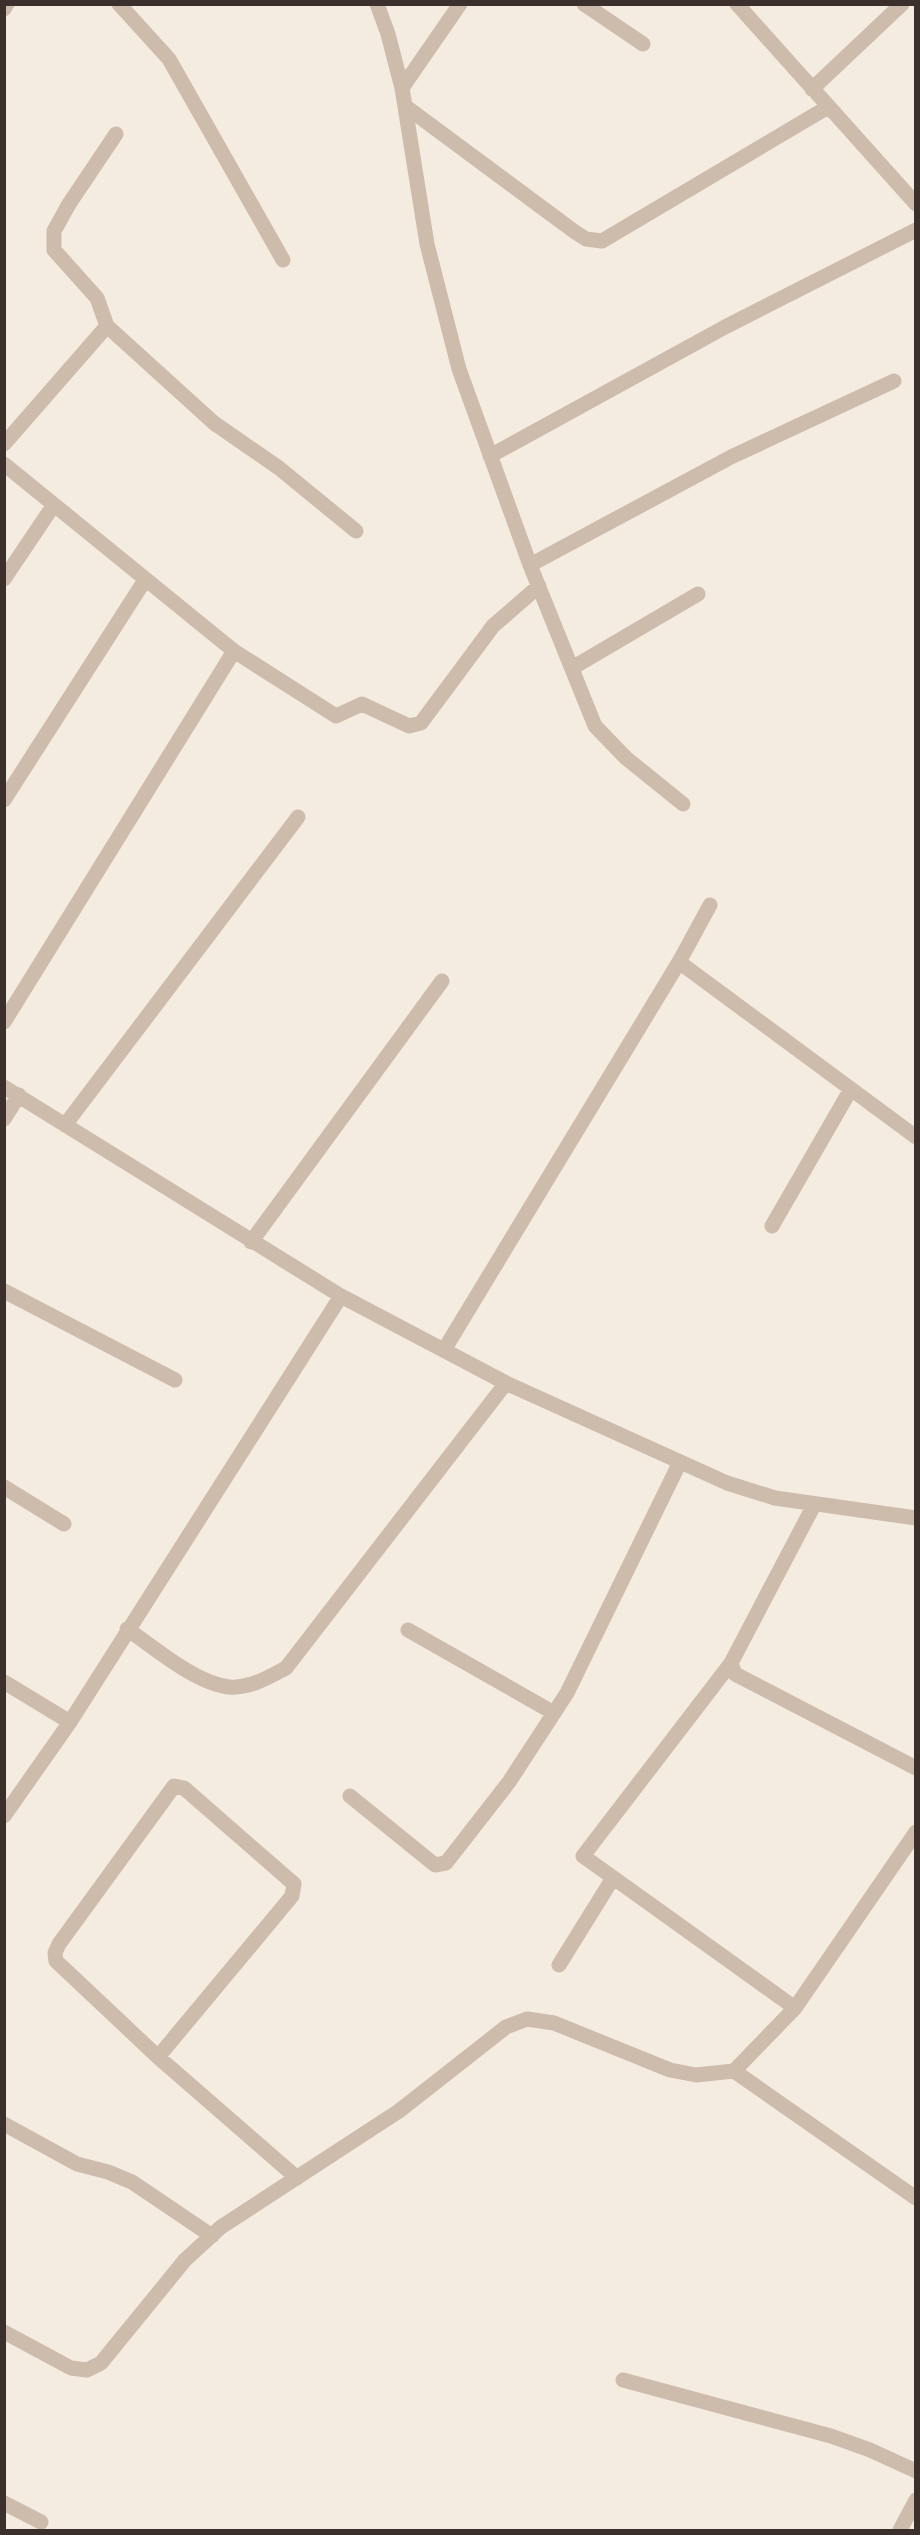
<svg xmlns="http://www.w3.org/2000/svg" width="920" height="2535" font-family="Commissioner,sans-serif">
<rect width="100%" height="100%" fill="#f4ebe1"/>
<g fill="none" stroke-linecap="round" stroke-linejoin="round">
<path stroke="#cdbbac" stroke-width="15" d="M119 4 169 59 283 260
M377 4 388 34 402 88 427 244 459 369 530 565 595 726 626 758 683 804
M584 4 643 44
M737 4 916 204
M4 9 7 4
M402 88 460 4
M812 89 902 4
M405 106 575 232 586 239 602 241 828 107
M107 326 97 298 54 250V231L69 204 116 134
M4 444 107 326 214 423 279 468 356 531
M490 456 725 327 916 230
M4 464 234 651 336 716 362 704 409 726 421 723 493 626 539 586
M530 565 731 457 894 381
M4 579 53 506
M572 668 698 594
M4 800 145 580
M679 962 916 1137
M4 1022 234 651
M4 1087 341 1296 506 1383 727 1483 775 1498 916 1518
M4 1119 19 1095
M65 1125 298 817
M772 1226 851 1089
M251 1242 442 981
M4 1291 175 1380
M444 1350 679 962 710 905
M4 1487 64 1524
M814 1505 731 1663 735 1674 916 1768
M127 1629C155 1648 195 1683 229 1687 249 1689 269 1677 286 1668L506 1383
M408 1630 554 1713
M731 1663 583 1856 795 2008
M4 1682 70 1722 341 1296
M350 1796 435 1865 446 1863 509 1782 567 1693 680 1462
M4 1816 70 1722
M559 1965 613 1878
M158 2057 292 1896 294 1884 184 1788 174 1786 59 1944 55 1953 56 1961 158 2057 297 2178
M734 2071 916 2198
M4 2124 77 2164 108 2172 132 2182 212 2236
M4 2332 71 2368 87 2370 101 2363 185 2260 221 2227 399 2111 506 2027 527 2019 554 2023 670 2070 696 2075 734 2071 795 2008 916 1832
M623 2380 831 2436 870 2450 916 2471
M4 2503 41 2522
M900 2530 916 2500"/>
</g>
<rect width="920" height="2535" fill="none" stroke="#3b302b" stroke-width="12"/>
</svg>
